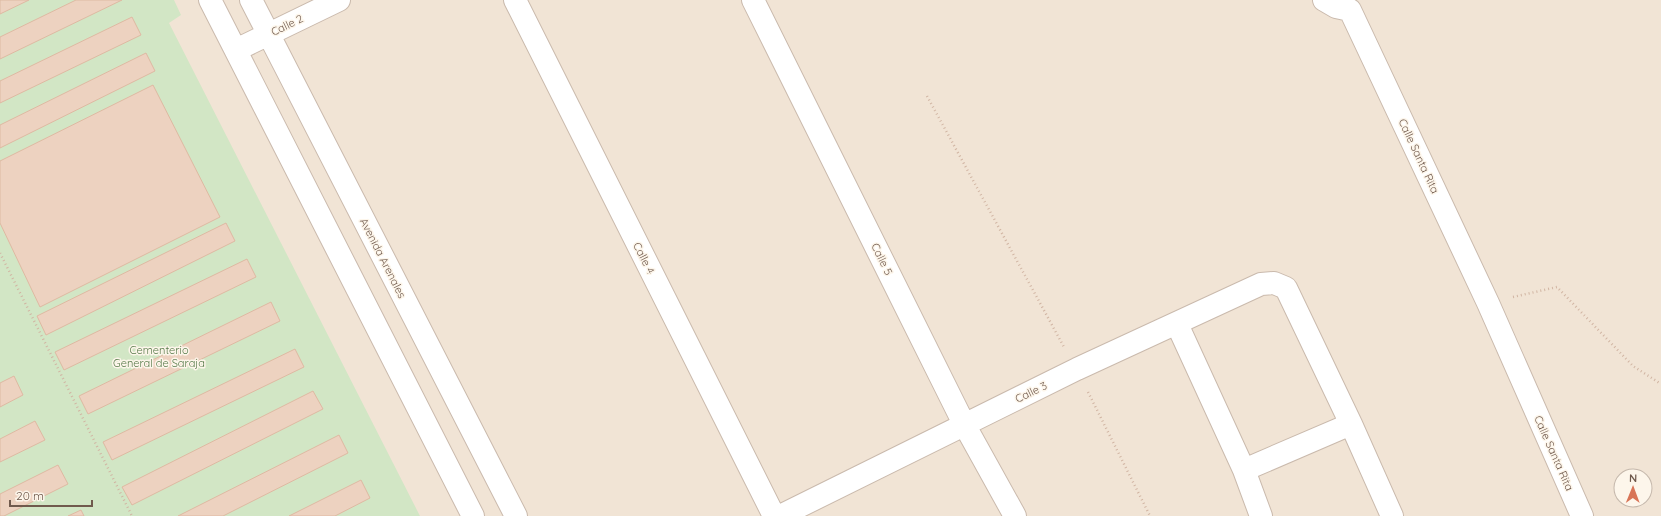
<svg xmlns="http://www.w3.org/2000/svg" width="1661" height="516" font-family="Quicksand,sans-serif">
<rect width="100%" height="100%" fill="#faf2e5"/>
<path fill="#f1e4d5" fill-rule="evenodd" d="M0 0H1661V516H0ZM1621 476H1645V500H1621Z"/>
<path fill="#d2e6c5" d="M0 0H174L181 15 169 23 420 516H0Z"/>
<path fill="#edd2c0" stroke="#deb9a2" d="M0 0H29L0 14Z
M76 0H122L0 59V37Z
M132 17 141 35 0 103V81Z
M146 53 155 71 0 148V125Z
M153 85 220 217 40 307 0 223V161Z
M226 223 235 241 46 335 37 316Z
M247 259 256 277 64 370 55 352Z
M271 302 280 321 88 414 79 396Z
M295 349 304 367 112 460 103 442Z
M14 376 23 395 0 407V383Z
M313 391 323 409 132 505 122 487Z
M35 421 45 440 0 462V439Z
M339 435 348 453 223 516H178Z
M58 465 68 484 4 516H0V494Z
M361 480 370 498 335 516H289Z
M81 510 84 516H68Z"/>
<g fill="none" stroke-linecap="round" stroke-linejoin="round">
<g stroke="#cabaad" stroke-width="24">
<path id="minor" d="M210 0 473 516
M251 0 516 516
M515 0 774 516
M753 0 964 424 1015 516
M1324 0 1336 7 1350 10
M1350 10 1488 303 1582 516
M236 50 339 0
M1177 324 1244 470 1261 516
M1244 470 1351 424
M780 516 1077 369 1261 284 1274 283 1286 288 1351 424 1392 516"/>
</g>
<path stroke="#d1b5a3" stroke-width="2.5" stroke-dasharray="1 3" stroke-linecap="butt" d="M927 96 1064 347
M0 253 132 516
M1513 297 1557 287 1633 366 1661 384
M1088 392 1150 516"/>
<use href="#minor" stroke="#fff" stroke-width="22"/>
</g>
<g text-anchor="middle" stroke-width="3" stroke-linejoin="round" paint-order="stroke">
<g font-size="11" fill="#705a4d" stroke="#fdf6eb">
<text transform="translate(287 25) rotate(-26)" y="4">Calle 2</text>
<text transform="translate(1419 156) rotate(65)" y="4">Calle Santa Rita</text>
<text transform="translate(383 258) rotate(63)" y="4">Avenida Arenales</text>
<text transform="translate(644 258) rotate(63)" y="4">Calle 4</text>
<text transform="translate(882 259) rotate(64)" y="4">Calle 5</text>
<text transform="translate(1031 392) rotate(-26)" y="4">Calle 3</text>
<text transform="translate(1554 453) rotate(66)" y="4">Calle Santa Rita</text>
</g>
<g font-size="11" fill="#577a49" stroke="#fdf6eb">
<text x="159" y="354">Cementerio<tspan x="159" dy="13">General de Saraja</tspan></text>
</g>
</g>
<g transform="translate(1633 488) rotate(1)"><circle r="19" fill="#fdf6eb" stroke="#c5b8ac"/>
<path d="M0-3L7 15L0 10L-7 15Z" fill="#d87456"/>
<text y="-6" font-size="11" font-weight="bold" text-anchor="middle" fill="#705a4d">N</text>
</g>
<path d="M10 500v6h82v-6" fill="none" stroke="#705a4d" stroke-width="2"/>
<text x="16" y="500" font-size="12" fill="#705a4d" stroke="#fdf6eb" stroke-width="3" paint-order="stroke">20 m</text>
</svg>
